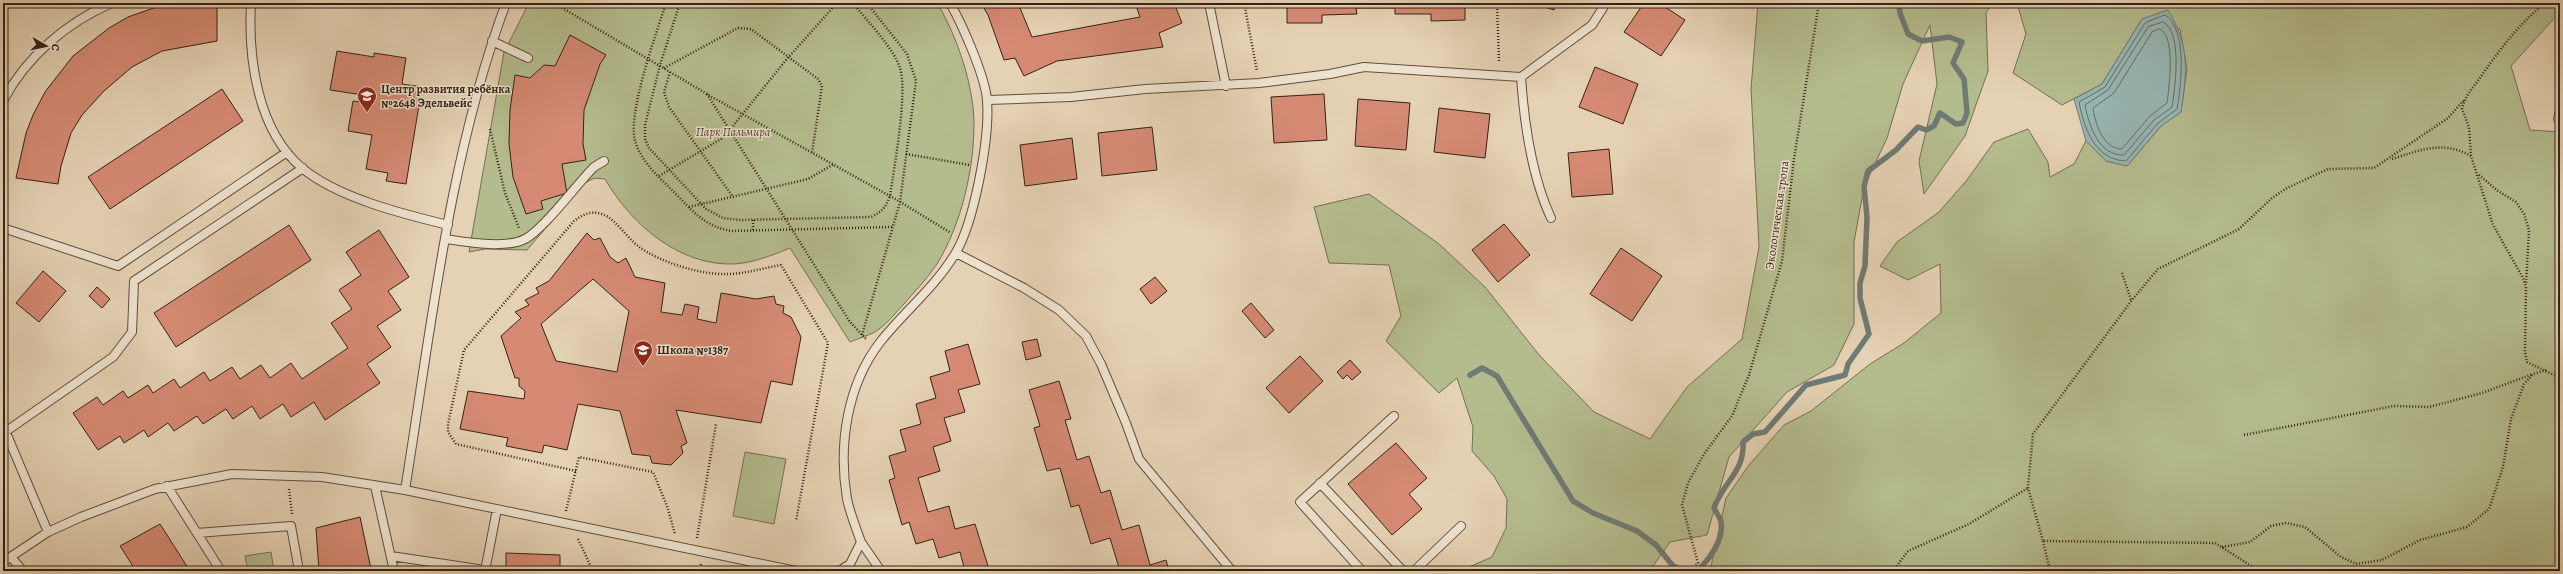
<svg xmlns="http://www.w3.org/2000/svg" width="2563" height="574" font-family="Alegreya,serif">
<rect width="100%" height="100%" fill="#e5d2b4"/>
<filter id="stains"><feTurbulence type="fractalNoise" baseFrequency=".005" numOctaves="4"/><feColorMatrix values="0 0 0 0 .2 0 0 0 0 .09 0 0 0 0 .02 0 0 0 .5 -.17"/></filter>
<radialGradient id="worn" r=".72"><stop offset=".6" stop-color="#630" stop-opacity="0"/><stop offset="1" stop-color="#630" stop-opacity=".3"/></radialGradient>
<path fill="#b4bc8e" stroke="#746f52" d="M529 3H937C957 35 974 87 974 124 974 170 961 225 937 264 927 279 915 291 904 304 896 312 888 323 878 330 871 335 859 338 850 342L790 248C773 255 753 263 734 264 679 266 631 224 605 179L595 178 584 183 527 250 485 249 469 252 504 52Z
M1758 3H1994L1986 12 1988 71 1965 136 1924 194 1919 161 1937 84 1930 25 1903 84 1887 138 1864 187 1854 242V324L1834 365 1787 392 1729 457 1707 535 1670 542 1653 566V571H1468L1469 567 1492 557 1506 528 1507 499 1494 476 1472 451 1473 427 1457 378 1439 393 1386 341 1401 316 1389 265 1329 263 1314 207 1369 194 1439 244 1485 287 1540 356 1594 412 1650 439 1687 387 1742 339 1759 247 1751 89Z
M2017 3H2560V12L2511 66 2530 130 2560 132V571H1710L1726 498 1749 465 1784 425 1811 411 1870 364 1904 343 1941 313 1940 264 1908 280 1880 266 1897 242 1939 212 1967 180 1994 142 2028 129 2048 162 2050 177 2074 164 2086 141 2106 161 2127 166 2161 126 2181 112 2187 69 2180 29 2142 19 2102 84 2062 105 2013 73 2026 34Z
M745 452 786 459 774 524 733 516Z
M271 552 274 571H248L245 556Z"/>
<path fill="#97b6b3" stroke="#6f7b74" d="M2168 10C2190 46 2187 72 2181 112L2161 126 2127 166 2106 161 2086 141 2074 99 2102 84 2142 19Z"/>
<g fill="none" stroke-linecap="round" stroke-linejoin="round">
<path stroke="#666c64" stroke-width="1" d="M2165 15C2188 28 2181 88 2177 109L2158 123 2126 161C2095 160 2084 128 2079 102L2105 87 2145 23Z
M2163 22C2183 31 2175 89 2172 107L2154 120 2124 155C2099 156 2089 126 2085 105L2108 90 2148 27Z
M2160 29C2176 36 2169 88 2167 103L2150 116 2122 149C2103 149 2095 123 2093 108L2114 93 2152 32Z"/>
<path stroke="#6f7b74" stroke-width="5.5" d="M1470 375 1482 368 1497 376 1573 501 1593 513 1637 531 1656 545 1673 566 1686 571
M1697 571C1709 560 1724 540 1721 522 1720 517 1716 512 1714 508 1723 482 1745 472 1743 442L1753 434 1765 432 1806 385 1845 375 1848 364 1869 334 1860 298V283L1865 266 1867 217 1864 187 1868 171 1896 150 1918 127 1926 130 1934 126 1940 113 1956 124 1963 123 1967 113 1964 79 1953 63 1962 42 1949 37 1922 41 1908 34 1900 13 1899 3"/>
</g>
<path fill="#d68a74" stroke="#342215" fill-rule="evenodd" d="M168 3H217V41L162 51 132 67 104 91 82 115 71 133 61 166 58 184 16 178 26 133 33 115 45 92 73 56 109 28 128 17Z
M981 3H1018L1032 37 1140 17 1135 3H1174L1182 23 1159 33 1163 47 1057 61 1024 76 1015 58 1004 60 988 15Z
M1287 3H1465V20L1431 21V14H1395V8H1356L1357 14 1322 15V23H1287Z
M1531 3H1556L1554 10Z
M1644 3H1659L1685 20 1661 56 1624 32Z
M3 19 7 20 3 37Z
M570 35 606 55 600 64 584 110 583 144 586 160 562 164 567 193 541 201 543 209 526 214 513 177 509 144 510 110 515 75 530 78 544 65 555 66Z
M337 51 374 57V53L406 58 402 84 422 87 406 184 386 181 388 173 366 169 372 135 348 131 353 101 362 102 363 95 330 90Z
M1595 67 1638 84 1623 124 1579 107Z
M222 89 243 121 110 209 88 177Z
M1324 94 1327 140 1274 143 1271 97Z
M1358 99 1410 103 1406 150 1355 146Z
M1439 108 1490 114 1485 158 1434 152Z
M1152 127 1157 170 1102 176 1098 133Z
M1072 138 1077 179 1025 186 1020 145Z
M1609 149 1613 194 1572 197 1568 153Z
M1504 224 1530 255 1498 282 1472 250Z
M289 225 311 260 176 347 154 313Z
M379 230 409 277 388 291 401 310 377 326 391 347 367 364 380 383 325 420 314 402 291 417 283 404 260 419 252 406 233 419 226 409 203 424 197 416 174 431 168 423 148 437 144 430 124 443 120 436 98 450 73 413 97 397 103 405 123 391 128 398 148 385 153 393 174 379 180 388 204 372 210 381 232 367 240 379 261 365 270 378 291 363 302 379 348 348 331 323 352 309 339 290 361 275 346 252Z
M587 233 594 240 600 238 610 257 618 263 626 258 635 277 665 283 661 312 682 315 685 304 699 307 697 319 716 323 721 293 756 299 774 296 776 304 784 306 783 313 791 317 801 337 792 385 771 381 761 423 676 410 687 443 681 446 683 453 671 465 652 463 650 456 632 454 620 411 578 404 567 450 544 445 542 453 506 446 508 438 460 429 468 391 524 399 525 391 519 386V378H515L501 336 521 318 515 312 529 305 525 300 539 293 536 288 549 281ZM593 279 629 311 617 372 556 361 541 324Z
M1621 248 1662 276 1632 321 1590 294Z
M43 271 66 291 39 322 16 303Z
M1155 277 1167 291 1151 304 1140 289Z
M97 287 110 299 102 308 89 296Z
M1251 303 1274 330 1265 338 1242 311Z
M1037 339 1041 356 1026 360 1022 342Z
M968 344 980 384 958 390 965 412 944 418 951 441 933 447 940 471 918 478 928 512 949 506 955 529 975 524 988 566 965 571 960 552 939 558 933 539 916 544 909 522 902 525 889 480 895 478 889 456 906 451 900 430 921 424 916 404 936 398 930 377 950 371 945 351Z
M1300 356 1323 381 1289 413 1266 388Z
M1350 360 1361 372 1352 380 1347 375 1343 379 1337 372Z
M1059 381 1071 419 1065 420 1077 460 1089 456 1101 493 1110 490 1122 530 1139 525 1150 565 1166 560 1169 571H1120L1110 538 1091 544 1079 505 1071 507 1060 468 1047 471 1034 428 1040 426 1029 390Z
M1396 443 1427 478 1409 494 1422 509 1392 535 1348 484Z
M360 517 371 569 367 571H319L316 528Z
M160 524 190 571H136L120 546Z
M506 553 560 555V571H506Z"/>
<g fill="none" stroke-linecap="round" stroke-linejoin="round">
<g stroke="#604e3d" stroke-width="10">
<path id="service" d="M251 3C248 58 257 130 302 168 338 198 403 214 448 225
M1209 3 1226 86
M492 41 528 58
M1521 77C1524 121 1532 177 1551 218
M988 100 1071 97 1145 89 1259 83 1330 74 1364 67 1521 77 1592 25 1606 3
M3 101C26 57 67 22 112 3
M2558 119 2560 111
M3 228 118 266 287 152
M446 239C466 242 506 249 525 239 543 230 577 184 594 167L604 161
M956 253 1024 288 1059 310 1086 336 1101 364 1126 423 1139 459 1232 571
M4 428 48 532
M5 432 113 357 132 332 134 281 303 168
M1320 483 1403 571
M167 486 221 571
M375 486 394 571
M405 490C431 330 449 156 506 3
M197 533 291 526 299 571
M861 542 881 571
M391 556 485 570
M11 557 23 571
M3 562 48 532 81 517 155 489 232 474 322 477 405 490 796 571
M485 571 497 509
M839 571 850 564 861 542C856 528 850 513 847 499 838 445 847 384 881 341 905 311 935 287 955 254 974 223 990 138 987 101 986 78 962 24 950 3
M1362 571 1300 502 1394 416
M1414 571 1461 526"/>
</g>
<path stroke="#342215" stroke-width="2.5" stroke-dasharray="1 2" stroke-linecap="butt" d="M554 3 712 97 897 200 951 233
M666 3C657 32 625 118 636 144 643 164 661 179 676 194 693 212 706 227 732 231L892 227
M680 3 660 65 645 125V139L649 148 706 209 723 218 740 220 871 217C882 212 886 207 890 196 894 168 908 92 900 68 893 47 867 21 853 3
M1250 3 1245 8 1257 71
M1497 3 1499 62
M2545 3C2519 24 2501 48 2482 75 2474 87 2465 95 2462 109L2469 127 2471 156 2493 225 2523 278 2526 288 2525 352 2527 362 2560 378
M664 68 738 28 751 29 818 79 822 86 812 153
M670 72 664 92 669 107 733 197
M707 94 850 322 867 340
M490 129 505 193 519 228
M906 154 970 165
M2392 159C2421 150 2443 140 2471 156
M2479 175 2498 191 2516 202 2524 214 2529 230 2526 285
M659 176 721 139 729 131 786 60 837 3
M689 207 808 179 834 164
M753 220V231
M2122 273 2131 300
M862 335 900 202 916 81 907 54 867 3
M2244 435 2394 406 2429 407 2482 393 2533 374
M576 471 456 444 448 432V424L464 350 574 221C582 215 591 210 602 214 616 219 626 237 638 246 659 262 701 275 727 274 745 274 763 268 781 265L828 343 796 521
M289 489 292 514
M566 511 579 457 653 472 667 506 675 534
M697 538 716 424
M578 539 593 571
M2043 541 2050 571
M2222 547 2250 542 2271 526 2286 523 2305 527 2341 557 2356 564 2382 560 2420 540 2467 527 2489 509 2503 467 2511 419 2524 384 2533 374 2547 370
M700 571 701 564
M1689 571 1698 563 1682 505 1688 483 1704 454 1732 416 1749 375 1782 261 1794 159 1819 3
M1893 571 1908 551 1969 524 2028 488
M2259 571 2215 543 2043 541 2028 488 2033 434 2132 300 2158 269 2239 229 2272 198 2287 188 2328 169 2374 168 2448 118 2464 100"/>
<use href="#service" stroke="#eee2ce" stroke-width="8"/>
</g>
<defs>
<g id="school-pin" transform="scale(1)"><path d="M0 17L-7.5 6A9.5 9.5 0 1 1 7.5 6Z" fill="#8f2418" stroke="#eee2ce"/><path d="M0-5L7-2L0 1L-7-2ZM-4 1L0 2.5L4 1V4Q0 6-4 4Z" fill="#fff"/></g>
</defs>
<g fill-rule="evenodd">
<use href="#school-pin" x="367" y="96"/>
<use href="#school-pin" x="643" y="350"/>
</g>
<g text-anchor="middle" stroke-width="3" stroke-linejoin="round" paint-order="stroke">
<g font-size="12" font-weight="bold" fill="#342215" stroke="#eee2ce" text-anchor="start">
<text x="381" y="93">Центр развития ребёнка<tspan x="381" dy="14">№2648 Эдельвейс</tspan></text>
<text x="657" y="354">Школа №1387</text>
</g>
<g font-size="12" font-style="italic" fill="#544833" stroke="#eee2ce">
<text x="733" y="136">Парк Пальмира</text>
</g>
<g font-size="12" fill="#342215" stroke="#eee2ce">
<text transform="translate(1777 215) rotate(-82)" y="4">Экологическая тропа</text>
</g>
</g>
<rect width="2563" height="574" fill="none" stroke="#e5d2b4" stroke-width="16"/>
<rect x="4" y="4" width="2555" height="566" fill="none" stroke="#342215" stroke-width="2"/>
<rect x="8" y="8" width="2547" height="558" fill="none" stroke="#342215"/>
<g transform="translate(46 46) rotate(99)" stroke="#eee2ce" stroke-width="3" paint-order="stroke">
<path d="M0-3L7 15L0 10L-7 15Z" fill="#342215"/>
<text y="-6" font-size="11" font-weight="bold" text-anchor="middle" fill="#342215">С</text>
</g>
<rect width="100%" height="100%" filter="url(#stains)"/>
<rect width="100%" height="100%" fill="url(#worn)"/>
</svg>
